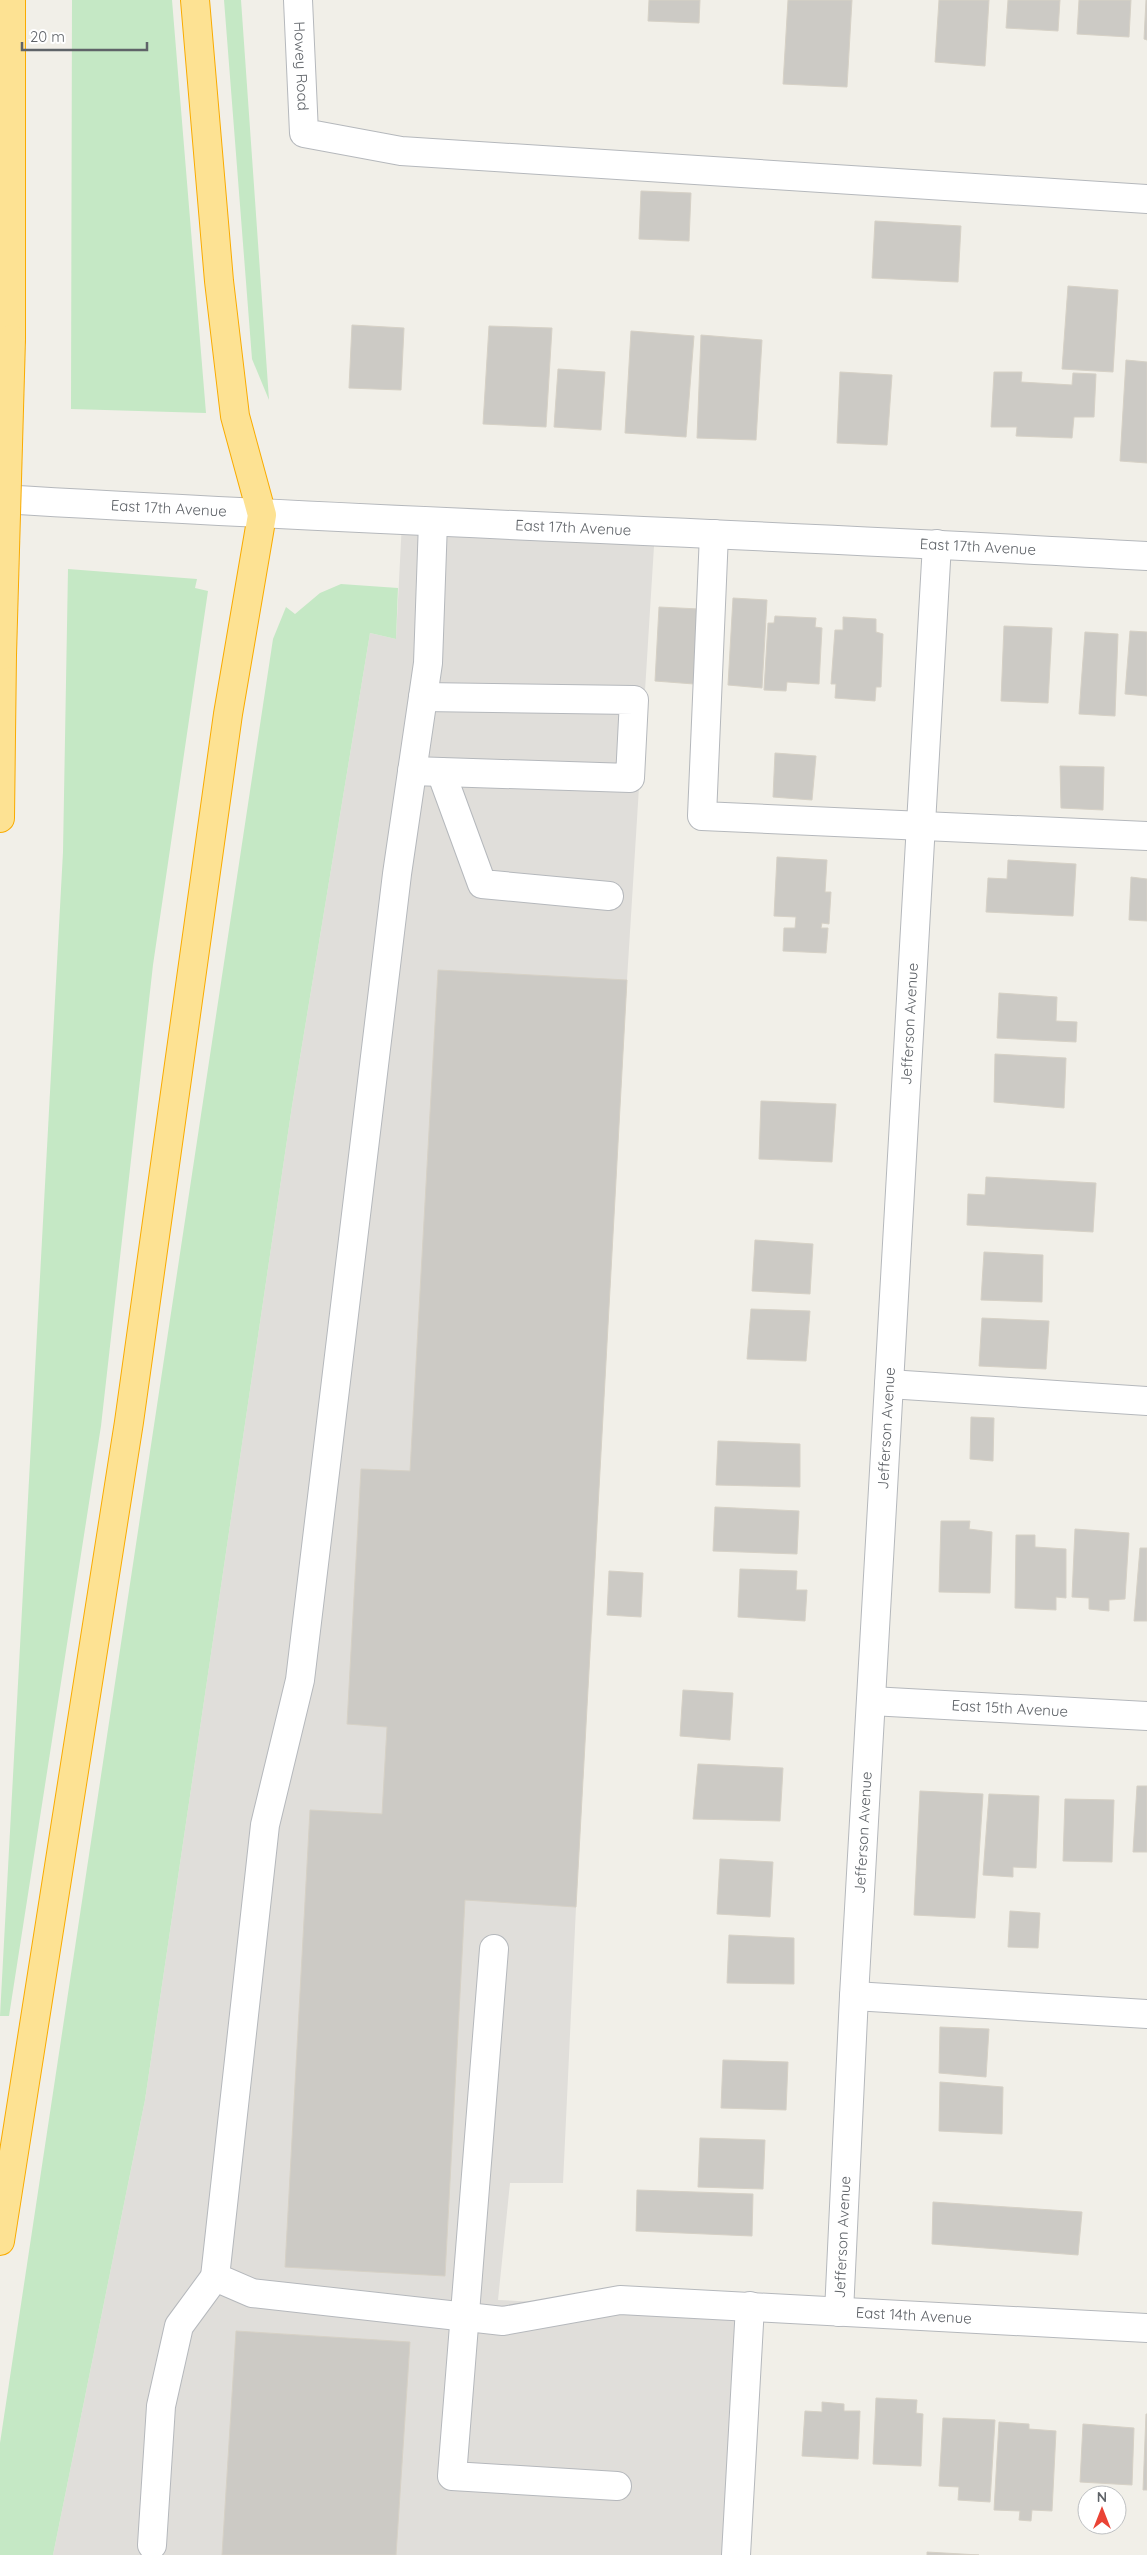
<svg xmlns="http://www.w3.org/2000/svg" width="1147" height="2555" font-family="Quicksand,sans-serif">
<rect width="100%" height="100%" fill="#f1efe8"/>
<path fill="#e0deda" d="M402 522 655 530 627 980 576 1907 563 2183H510L498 2300 752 2313 741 2555H53L145 2100 292 1106 370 633 396 639Z"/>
<path fill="#c5e8c5" d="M72 0H172L206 413 71 409Z
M224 0H241L269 400 252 359Z
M68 569 197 579 195 588 208 591 153 965 101 1426 9 2016H0L63 852Z
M341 584 398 588 396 639 370 633 292 1106 145 2100 53 2555H0V2443L273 639 286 607 295 614 320 593Z"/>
<path fill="#cccac5" stroke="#d6d1c6" d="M649 0H700L699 23 648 21Z
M788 0H852L847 87 783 84Z
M939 0H989L985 66 935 62Z
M1008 0H1060L1058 31 1006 28Z
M1079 0H1131L1129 37 1077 34Z
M1146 0H1147V40L1144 39Z
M641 191 691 193 689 241 639 239Z
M875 221 961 226 958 282 872 278Z
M1068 286 1118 290 1113 372 1062 369Z
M352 325 404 328 401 390 349 388Z
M489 326 552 328 546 427 483 424Z
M631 331 694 336 686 437 625 433Z
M701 335 762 340 756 440 697 438Z
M1126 360 1147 362V463L1120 461Z
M558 369 605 372 601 430 554 427Z
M840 372 892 375 887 445 837 443Z
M994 372H1022L1021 382 1072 385 1073 373 1096 374 1094 417H1074L1072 438 1016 436 1017 427H991Z
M733 598 767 600 762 688 728 685Z
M659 607 699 609 694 684 655 681Z
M775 616 816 618 815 627 822 628 819 684 787 682 786 691 764 690 768 623H774Z
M843 617 876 619V632L883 634 881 687H876L875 701 835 698 836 684H831L835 630H843Z
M1004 626 1052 628 1048 703 1001 701Z
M1130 631 1147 632V696L1125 694Z
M1085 632 1118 634 1115 716 1079 714Z
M775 753 816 756 812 800 773 797Z
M1060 766 1104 767 1103 810 1061 808Z
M777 857 827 860 825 892H831L829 924 822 923 821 928H828L826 953 783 951 784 928H795L796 917 774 916Z
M1008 860 1076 864 1073 916 986 912 988 878 1007 879Z
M1131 877 1147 879V921L1129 920Z
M438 970 627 980 576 1907 465 1900 445 2276 285 2267 310 1810 382 1814 387 1727 347 1724 361 1469 410 1471Z
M999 993 1057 997 1056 1021 1077 1022 1076 1042 997 1038Z
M995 1054 1066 1058 1064 1108 994 1102Z
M761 1101 836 1104 832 1162 759 1159Z
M986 1177 1096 1183 1093 1232 967 1225 968 1194 985 1195Z
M755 1240 813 1244 810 1294 752 1291Z
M984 1252 1043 1255 1042 1302 981 1300Z
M751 1309 810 1311 806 1361 747 1359Z
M982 1318 1049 1321 1046 1369 979 1366Z
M971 1417 994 1418 993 1461 970 1459Z
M718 1441 800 1444V1487L716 1485Z
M715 1507 799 1511 797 1554 713 1551Z
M941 1521H970L969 1529 992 1532 990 1593 939 1592Z
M1075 1529 1129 1533 1125 1599 1109 1600V1611L1089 1609V1598L1072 1597Z
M1016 1535H1035V1547L1066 1549V1598L1056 1597V1610L1015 1608Z
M1140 1548H1147V1621H1134Z
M740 1569 797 1571 796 1590H807L805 1621 738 1617Z
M609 1571 643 1573 641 1617 607 1615Z
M683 1690 733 1693 730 1740 680 1736Z
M698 1764 783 1768 780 1821 693 1819Z
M1137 1786H1147V1852H1133Z
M920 1791 983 1794 975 1918 914 1915Z
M989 1794 1039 1796 1036 1868 1013 1867V1877L983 1875Z
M1065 1799 1114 1800 1112 1862 1063 1861Z
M720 1859 773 1862 770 1917 717 1914Z
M1010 1911 1040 1913 1038 1948 1008 1947Z
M729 1935 794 1938V1984L727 1983Z
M940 2027 989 2029 986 2077 939 2073Z
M723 2060 788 2062 786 2110 721 2108Z
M940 2082 1003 2087 1002 2134 939 2131Z
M700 2138 765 2140 763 2189 698 2187Z
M637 2190 753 2194 752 2236 636 2231Z
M933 2202 1082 2212 1078 2255 932 2244Z
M236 2331 410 2342 396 2555H222Z
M876 2398 917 2400 916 2413 923 2414 921 2466 873 2464Z
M822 2402 844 2404V2411H860L858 2459 802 2456 805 2411 822 2412Z
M1146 2414H1147V2490H1143Z
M943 2418 995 2420 990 2502 958 2500 959 2487 939 2486Z
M999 2422 1029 2424V2429L1056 2431 1052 2511 1032 2510 1031 2521 1019 2520 1020 2511 994 2510Z
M1083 2424 1134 2428 1132 2485 1080 2482Z
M927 2552 979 2555H927Z"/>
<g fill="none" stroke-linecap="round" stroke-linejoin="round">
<g stroke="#b5b8bc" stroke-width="30">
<g id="minor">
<path id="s1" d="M298 0 304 133 401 151 1147 199"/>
<path id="s2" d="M0 499C382 522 765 534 1147 556"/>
<path id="s3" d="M433 522 428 663 397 874 300 1680 265 1825 215 2277 252 2293 503 2321 620 2300 1147 2328"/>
<path d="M714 534 702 816 1147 836"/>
<path d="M412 771 630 778 634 700 423 697"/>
<path d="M441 772 482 884 609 896"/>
<path d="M889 1384 1147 1401"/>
<path id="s4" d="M871 1701 1147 1716"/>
<path d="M494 1949 452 2476 617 2486"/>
<path d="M854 1996 1147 2014"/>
<path id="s5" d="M839 2312 854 1996 937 544"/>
<path d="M152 2545 161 2406 179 2326 215 2277"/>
<path d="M736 2555 750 2306"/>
</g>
</g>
<g stroke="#f9ab00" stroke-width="30">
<path id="highway" d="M11 339V0
M0 818 2 655
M0 2241 129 1422 228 714 262 515 235 416 219 281 195 0"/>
</g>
<use href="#minor" stroke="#fff" stroke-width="28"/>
<use href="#highway" stroke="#fde293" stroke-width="28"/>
<g stroke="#f9ab00" stroke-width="30" stroke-linecap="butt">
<path id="highway-bridge" d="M2 655 11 339"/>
</g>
<use href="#highway-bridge" stroke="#fde293" stroke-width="28"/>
</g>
<g text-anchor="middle" stroke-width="4" stroke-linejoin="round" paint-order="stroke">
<g font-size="15" fill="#5f6368" stroke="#fff">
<text dy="5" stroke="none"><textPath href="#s1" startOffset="66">Howey Road</textPath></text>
<text dy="5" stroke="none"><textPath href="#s2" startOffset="169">East 17th Avenue</textPath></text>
<text dy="5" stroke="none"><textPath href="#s2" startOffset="574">East 17th Avenue</textPath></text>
<text dy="5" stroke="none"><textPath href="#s2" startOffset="979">East 17th Avenue</textPath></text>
<text dy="5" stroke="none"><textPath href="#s5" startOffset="1290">Jefferson Avenue</textPath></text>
<text dy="5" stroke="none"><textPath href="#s5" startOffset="885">Jefferson Avenue</textPath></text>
<text dy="5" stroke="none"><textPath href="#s4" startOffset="139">East 15th Avenue</textPath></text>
<text dy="5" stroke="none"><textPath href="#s5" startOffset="480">Jefferson Avenue</textPath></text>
<text dy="5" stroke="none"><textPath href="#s5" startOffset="75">Jefferson Avenue</textPath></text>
<text dy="5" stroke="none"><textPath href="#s3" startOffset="2476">East 14th Avenue</textPath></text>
</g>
</g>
<g transform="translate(1102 2510)"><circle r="24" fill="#ffffff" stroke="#bfc1c3"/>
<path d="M0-4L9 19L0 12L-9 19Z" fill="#ea4335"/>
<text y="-8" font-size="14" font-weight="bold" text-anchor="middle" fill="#5f6368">N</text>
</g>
<path d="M22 42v8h125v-8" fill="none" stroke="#5f6368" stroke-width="2.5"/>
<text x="30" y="42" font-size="15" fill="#5f6368" stroke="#ffffff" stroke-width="4" paint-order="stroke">20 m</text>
</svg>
